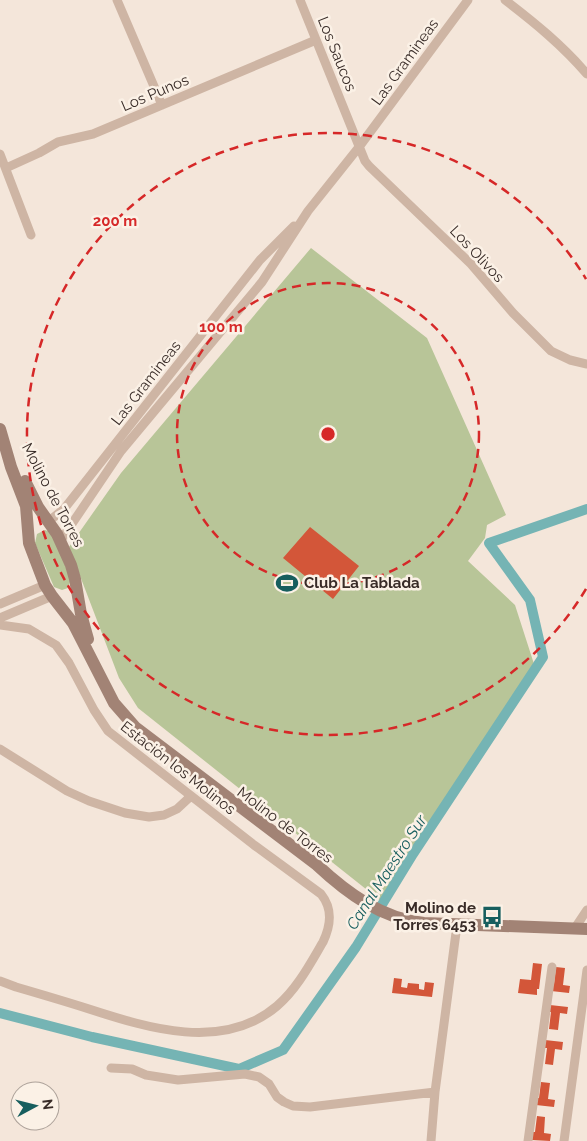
<svg xmlns="http://www.w3.org/2000/svg" width="587" height="1141" font-family="Raleway,sans-serif">
<rect width="100%" height="100%" fill="#f4e6da"/>
<path fill="#b8c598" d="M311 248 427 338 506 515 487 525 485 538 468 561 515 605 534 664 465 775 381 901 138 708 119 678 69 547 121 473Z
M45 530 51 532 71 579 68 588 62 590 54 587 35 543 37 534Z"/>
<g fill="none" stroke-linecap="round" stroke-linejoin="round">
<path stroke="#75b4b4" stroke-width="10" d="M0 1013 92 1037 239 1069 283 1050 356 947 413 854 543 657 530 600 489 543 587 509"/>
</g>
<path fill="#d35639" d="M310 527 359 566 333 599 283 558Z
M533 963 542 964 539 989H537V995L518 993 520 979 531 980Z
M556 967 565 968 563 985 570 986 569 993 551 991 552 983 554 984Z
M394 978 402 979 401 987 407 988 408 983 419 984V989L424 990 425 982 434 983 432 997 392 993Z
M550 1005 568 1007 567 1014 560 1013 558 1030 549 1029 551 1012H549Z
M545 1040 563 1042 562 1050 555 1049 553 1065 545 1064 547 1048H544Z
M541 1082 550 1083 548 1099 555 1100 554 1107 536 1105 537 1098H539Z
M537 1116 545 1117 544 1133 551 1134 550 1141 532 1140 533 1132H535Z"/>
<g fill="none" stroke-linecap="round" stroke-linejoin="round">
<path stroke="#ceb5a4" stroke-width="9" d="M117 0 162 105
M300 0 365 161 369 166 471 264 513 313 551 351 570 360 587 364
M505 0C535 23 562 45 587 74
M0 154 31 235
M6 168 39 153 58 142 93 134 316 40
M49 521 64 509 260 260 294 226
M61 540 121 451 262 282 308 211 359 147 468 0
M0 604 45 585
M0 618 52 596
M0 625 29 629 56 645 69 663 94 710 108 731 254 845 321 894C333 909 331 925 323 942 310 964 297 989 277 1006 223 1052 148 1028 89 1009 64 1001 40 994 16 987L0 981
M0 749 67 791 89 801 125 813 149 817 164 815 177 809 191 796
M575 928 587 910
M111 1068 132 1069 146 1075 178 1080 245 1074 259 1077 269 1084 277 1097 284 1102 293 1106 310 1107 435 1092
M431 1141 435 1092 457 925
M528 1141 552 967
M564 1141 587 970"/>
<path stroke="#a28375" stroke-width="12" d="M0 429 11 467 26 506 29 543 45 585 52 596 73 623 114 703 135 727 317 865C347 893 382 919 424 923L587 929
M25 481 38 507 57 534 71 565 75 579 81 614 88 639"/>
</g>
<g fill="none" stroke="#d62828" stroke-width="2.5" stroke-dasharray="9 6">
<circle cx="328" cy="434" r="151"/>
<path d="M586 589A301 301 0 1 1 586 279"/>
</g>
<defs>
<g id="stadium-bare" transform="scale(1.725)"><path d="M0-5a6.5 5 0 1 0 0 10a6.5 5 0 1 0 0-10ZM-3.5-1.8h7v3.6h-7Z" fill="#175e5e" stroke="#fbf1e6" stroke-width="2.5" paint-order="stroke"/></g>
<g id="bus-bare" transform="scale(1.725)"><path d="M-5-6H5V4H4V6H2V4H-2V6H-4V4H-5ZM-3.5-4V0h7V-4ZM-3.5 1.2v1.5H-2V1.2ZM2 1.2v1.5H3.5V1.2Z" fill="#175e5e" stroke="#fbf1e6" stroke-width="2.5" paint-order="stroke"/></g>
</defs>
<g fill-rule="evenodd">
<use href="#stadium-bare" x="287" y="583"/>
<use href="#bus-bare" x="492" y="917"/>
</g>
<g text-anchor="middle" stroke-width="5" stroke-linejoin="round" paint-order="stroke">
<g font-size="15" fill="#382b27" stroke="#fbf1e6">
<text transform="translate(337 54) rotate(68)" y="5">Los Saucos</text>
<text transform="translate(405 62) rotate(-54)" y="5">Las Gramineas</text>
<text transform="translate(155 93) rotate(-23)" y="5">Los Punos</text>
<text transform="translate(477 254) rotate(47)" y="5">Los Olivos</text>
<text transform="translate(146 383) rotate(-52)" y="5">Las Gramineas</text>
<text transform="translate(53 495) rotate(62)" y="5">Molino de Torres</text>
<text transform="translate(178 768) rotate(38)" y="5">Estación los Molinos</text>
<text transform="translate(285 825) rotate(37)" y="5">Molino de Torres</text>
</g>
<g font-size="15" font-weight="bold" fill="#382b27" stroke="#fbf1e6" text-anchor="start">
<text x="304" y="588">Club La Tablada</text>
<text x="476" y="913" text-anchor="end">Molino de<tspan x="476" dy="17">Torres 6453</tspan></text>
</g>
<g font-size="16" font-style="italic" fill="#175e5e" stroke="#fbf1e6">
<text transform="translate(386 872) rotate(-57)" y="6">Canal Maestro Sur</text>
</g>
</g>
<circle cx="328" cy="434" r="8" fill="#d62828" stroke="#fbf1e6" stroke-width="2.5"/>
<g font-size="15" text-anchor="middle" font-weight="bold" fill="#d62828" stroke="#fbf1e6" stroke-width="5" stroke-linejoin="round" paint-order="stroke">
<text x="115" y="226">200 m</text>
<text x="221" y="332">100 m</text>
</g>
<g transform="translate(35 1106) rotate(83)"><circle r="24" fill="#fbf1e6" stroke="#ada29a"/>
<path d="M0-4L9 19L0 12L-9 19Z" fill="#175e5e"/>
<text y="-8" font-size="14" font-weight="bold" text-anchor="middle" fill="#382b27">N</text>
</g>
</svg>
